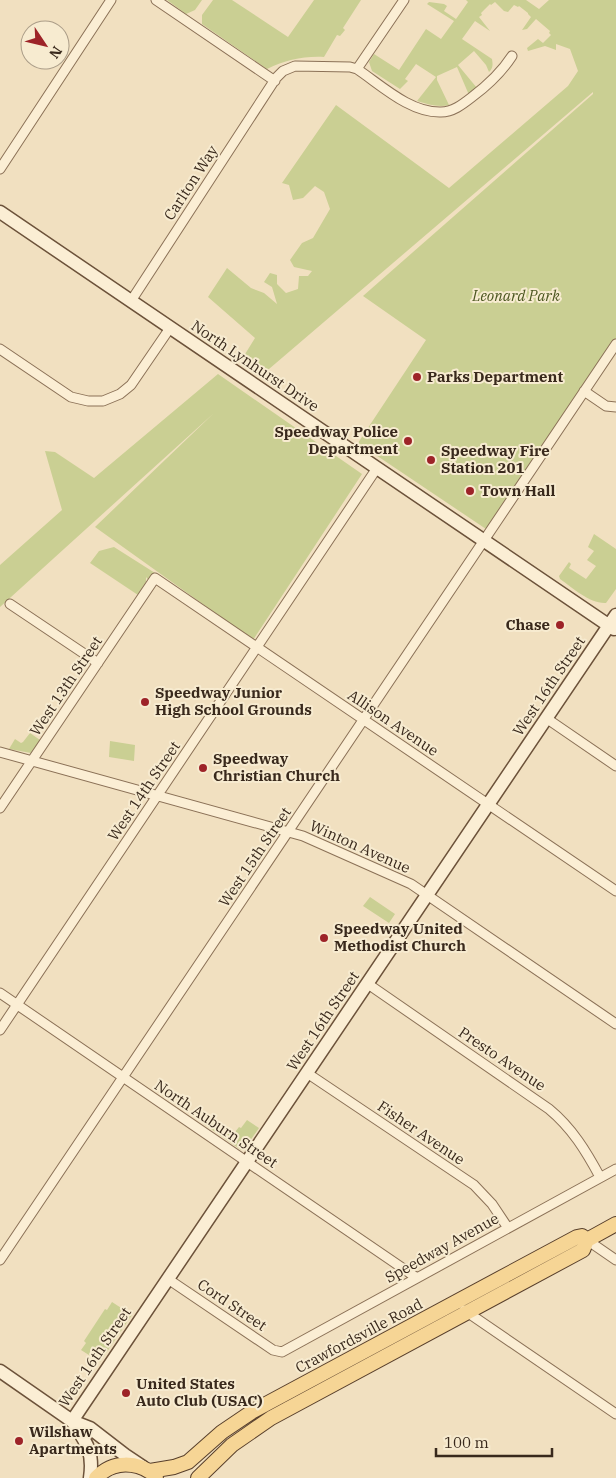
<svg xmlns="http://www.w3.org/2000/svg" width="616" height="1478" font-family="'IBM Plex Serif',serif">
<rect width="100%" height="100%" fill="#f1e0c0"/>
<path fill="#cacf93" d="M167 0H202L195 10 186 14Z
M213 0H232L288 37 314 0H361L343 28 345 30 340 36 337 35 324 57C303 56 286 60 267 69L202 24V15Z
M466 0H526L539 9 549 0H616V344L489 531 358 443 426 340 363 296 593 94V92L262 375 242 359 255 338 208 297 227 268 251 288 264 293 277 304 272 287 264 282 270 273 277 275V284L286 293 298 289 299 276H308L312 271 294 267 290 260 302 243 313 238 330 209 324 192 315 186 303 198 293 200 289 185 282 183 336 105 449 188 568 86 578 71 570 49 556 44V50L545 46 528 51 527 48 538 39 543 43 551 35 549 33 550 31 536 19 527 29 522 30 531 17 528 14V13L519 6 518 7 514 5 508 12 504 11 495 2 491 5 490 4 481 13 482 15 479 17 490 31 475 21 462 39 492 59C493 65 493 68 489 72L486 65 474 51 458 65 477 88 469 95 457 67 437 76V80L449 105C438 108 428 104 417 101L436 77 416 64 405 79 408 81 400 89 372 71 369 62 374 54 399 70 426 29 441 39 454 21 427 4 429 2 444 4 447 6 444 11 456 19 468 2Z
M218 374 362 474 253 640 95 527 214 413 0 607V565L62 510 45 451 55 452 94 478Z
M594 534 616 549V589L606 603C590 604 573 588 560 579L559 576 569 562 571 564 569 568 586 579 596 566 587 560 594 551 588 547Z
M114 547 155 573 149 581 146 577V582L138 595 90 563 99 551Z
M30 733 40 740 31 753 9 749 15 739 21 743 23 742Z
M110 741 135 745 134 761 109 757Z
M370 897 395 914 389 923 363 906Z
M210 1116 235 1132 239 1127 241 1128 247 1120 259 1128 245 1148 241 1150 204 1124Z
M112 1302 132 1315 100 1362 81 1350 86 1343 84 1341 105 1309 107 1310Z"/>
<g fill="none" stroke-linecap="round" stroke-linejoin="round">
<g stroke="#8b7157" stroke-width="11">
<path id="street" d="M156 0 275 81
M357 69 404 0
M0 169 111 0
M131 301 276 78 283 71 295 66 350 67 357 69C381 85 410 113 441 112 453 112 463 104 472 97 488 85 501 73 512 56
M0 349 71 397 88 401H103L120 394 131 385 170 328
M584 391 606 406 616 407
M10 604 98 663
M546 718 616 766
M0 752 303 836 411 884 616 1024
M0 808 155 578 616 891
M368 984 549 1109C572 1128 586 1151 600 1177
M0 993 417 1278
M0 1030 377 468
M307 1073 474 1185 492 1204 508 1228
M587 1240 616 1260
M0 1260 616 344
M168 1279 273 1350 282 1352 616 1169
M464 1310 616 1414"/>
</g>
<g stroke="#6c523a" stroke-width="15">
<path id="secondary" d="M0 212 614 629
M0 1371 72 1421 90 1428 125 1455 143 1467
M72 1421 616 615
M72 1421C86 1442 94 1451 90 1478"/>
</g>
<g stroke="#583f2b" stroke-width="16">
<path id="primary" d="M150 1471 174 1467 188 1462 222 1432 253 1411 577 1237 582 1236 587 1240
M96 1478C113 1460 137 1461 156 1476
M198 1478 232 1445 271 1418 583 1250 587 1240 616 1224"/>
</g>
<use href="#street" stroke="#fbeed4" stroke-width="9"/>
<use href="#secondary" stroke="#fbeed4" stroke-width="12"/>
<use href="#primary" stroke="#f6d595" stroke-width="14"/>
</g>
<g fill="#9d2328" stroke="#f7ebd0" stroke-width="2">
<circle cx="417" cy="377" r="5"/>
<circle cx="408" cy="441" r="5"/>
<circle cx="431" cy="460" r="5"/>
<circle cx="470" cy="491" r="5"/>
<circle cx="560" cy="625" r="5"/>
<circle cx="145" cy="702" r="5"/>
<circle cx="203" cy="768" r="5"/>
<circle cx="324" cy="938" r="5"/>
<circle cx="126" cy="1393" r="5"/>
<circle cx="19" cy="1441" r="5"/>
</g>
<g text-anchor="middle" stroke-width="4" stroke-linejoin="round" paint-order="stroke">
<g font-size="15" fill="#39291c" stroke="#f7ebd0">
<text transform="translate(191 183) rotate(-57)" y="5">Carlton Way</text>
<text transform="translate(255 366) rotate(34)" y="5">North Lynhurst Drive</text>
<text transform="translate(66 686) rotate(-56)" y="5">West 13th Street</text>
<text transform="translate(549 686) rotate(-56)" y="5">West 16th Street</text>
<text transform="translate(393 723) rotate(34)" y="5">Allison Avenue</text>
<text transform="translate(144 791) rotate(-56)" y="5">West 14th Street</text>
<text transform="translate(360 847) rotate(24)" y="5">Winton Avenue</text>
<text transform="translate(255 857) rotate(-56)" y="5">West 15th Street</text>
<text transform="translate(323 1021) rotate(-56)" y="5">West 16th Street</text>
<text transform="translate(502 1059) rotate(34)" y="5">Presto Avenue</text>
<text transform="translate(216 1124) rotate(34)" y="5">North Auburn Street</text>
<text transform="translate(421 1133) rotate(34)" y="5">Fisher Avenue</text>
<text transform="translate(442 1248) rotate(-29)" y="5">Speedway Avenue</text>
<text transform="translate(232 1305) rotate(34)" y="5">Cord Street</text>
<text transform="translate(359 1336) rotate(-28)" y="5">Crawfordsville Road</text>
<text transform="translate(95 1357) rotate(-56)" y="5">West 16th Street</text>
</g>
<g font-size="15" font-style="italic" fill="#4c5721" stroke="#f7ebd0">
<text x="516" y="301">Leonard Park</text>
</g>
<g font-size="15" font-weight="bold" fill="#39291c" stroke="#f7ebd0" text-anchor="start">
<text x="427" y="382">Parks Department</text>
<text x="398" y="437" text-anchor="end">Speedway Police<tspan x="398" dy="17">Department</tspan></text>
<text x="441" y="456">Speedway Fire<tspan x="441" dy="17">Station 201</tspan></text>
<text x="480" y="496">Town Hall</text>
<text x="550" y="630" text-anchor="end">Chase</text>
<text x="155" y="698">Speedway Junior<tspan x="155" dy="17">High School Grounds</tspan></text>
<text x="213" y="764">Speedway<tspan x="213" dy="17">Christian Church</tspan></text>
<text x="334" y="934">Speedway United<tspan x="334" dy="17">Methodist Church</tspan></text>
<text x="136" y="1389">United States<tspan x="136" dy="17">Auto Club (USAC)</tspan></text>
<text x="29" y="1437">Wilshaw<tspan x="29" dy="17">Apartments</tspan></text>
</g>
</g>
<g transform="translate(45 45) rotate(125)"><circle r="24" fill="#f7ebd0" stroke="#ab9d88"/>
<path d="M0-4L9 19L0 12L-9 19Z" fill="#9d2328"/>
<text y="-8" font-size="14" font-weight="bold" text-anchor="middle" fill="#39291c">N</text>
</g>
<path d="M436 1448v8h116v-8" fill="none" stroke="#39291c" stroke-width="2.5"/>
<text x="444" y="1448" font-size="15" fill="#39291c" stroke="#f7ebd0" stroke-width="4" paint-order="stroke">100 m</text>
</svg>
